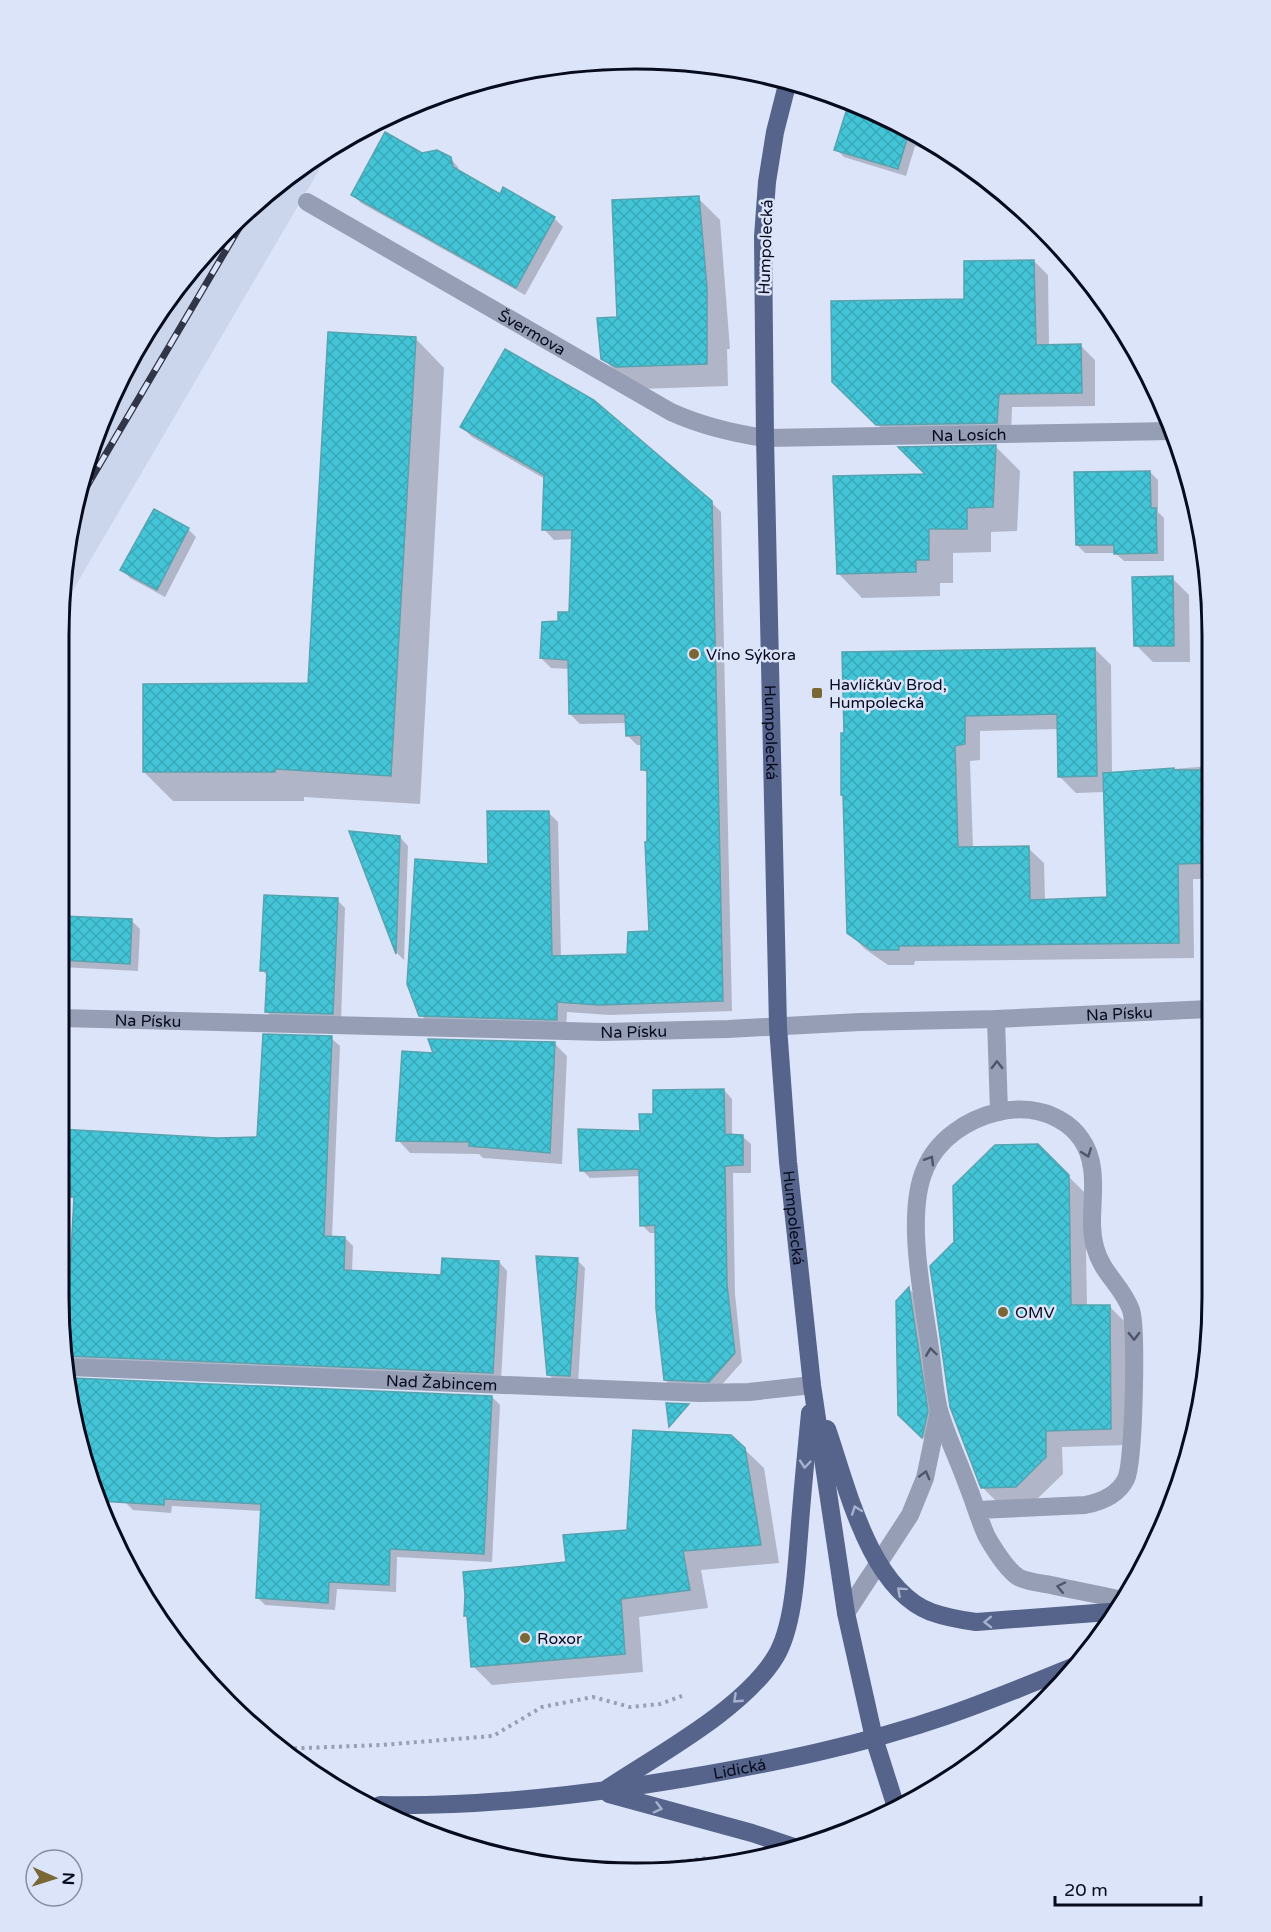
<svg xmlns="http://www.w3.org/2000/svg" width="1271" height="1932" font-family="'Varela Round',sans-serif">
<defs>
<pattern id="building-cross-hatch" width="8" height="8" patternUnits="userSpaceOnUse" patternTransform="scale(1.5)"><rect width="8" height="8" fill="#43c5d7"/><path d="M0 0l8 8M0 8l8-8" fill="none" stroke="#39a8b8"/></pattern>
</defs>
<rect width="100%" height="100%" fill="#dce4fa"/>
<path fill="#cbd5ec" d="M332 148 237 310 63 607V560L118 381 201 255 284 178Z"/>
<path fill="#0003" fill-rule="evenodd" d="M850 102 924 136 957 160 915 146 906 176 844 157 836 149Z
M422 154 450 158 458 167 459 173 500 196 504 189 555 219 563 227 525 295 361 203 353 195Z
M698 198 720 220 730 349H727L728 386 639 389 625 380 602 358 618 319Z
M1034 261 1048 275 1049 346H1081L1095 360V406L1012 407 1011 436 891 438 834 381Z
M415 338 444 368 420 804 304 797V801H173L144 772 309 685Z
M462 427 711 502 721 512 732 1011 610 1015 567 1012 566 1029 431 1025 421 1015 489 866 548 812 558 822 561 957 629 956 651 932 649 775 643 769 642 745H637L627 735V723L580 724 570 714V669L551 668 541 658 559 623 571 614 573 539 554 540 544 529 545 479 472 437Z
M996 447 1020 471 1017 531 991 532V552L953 553V583H940V596L862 598 838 573 929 476Z
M1150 472 1158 480V512L1164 518V561H1124L1115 553H1085L1077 545Z
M188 529 196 537 165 597 130 578 122 569Z
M1172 578 1189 595 1190 662H1153L1136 645Z
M1095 649 1111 665 1112 774 1210 766V879H1193L1194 958 915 961 914 965H888L865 949 849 933 845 797 842 794V735ZM1059 729 1060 777 1076 793 1105 792 1109 899 1045 901 1044 863 1028 848H973L970 761 980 760V731Z
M352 832 400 837 408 846 404 960 397 953Z
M337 900 345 908 341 1021 274 1020 266 1011 268 977 262 970Z
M61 917 131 920 140 929 138 971 61 967Z
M331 1038 340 1046 332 1237 345 1238 353 1246 352 1272 442 1277 499 1262 507 1271 501 1381 69 1358 67 1349 76 1199 73 1196 72 1188 59 1186 60 1130 217 1139 258 1138Z
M555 1044 567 1056 562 1164 483 1158 479 1154 410 1153 398 1140 436 1055Z
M724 1090 732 1099V1136H742L751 1144V1173H733L735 1294 742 1362 718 1389 673 1388 665 1380 656 1233H650L642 1225 641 1176 590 1178 582 1170 641 1133 655 1115Z
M1038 1146 1085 1193 1087 1306H1109L1126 1323 1127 1445 1062 1447 1063 1474 1033 1503 999 1504 982 1487 955 1242Z
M577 1260 585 1268 578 1384 557 1383 549 1375Z
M909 1289 926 1305 939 1453 900 1415 898 1301Z
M72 1380 492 1397 500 1405 492 1562 397 1557 396 1592 337 1589 335 1610 265 1605 257 1597 262 1511 172 1506 171 1513 133 1510 125 1502 89 1482Z
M744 1449 764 1468 779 1563 701 1570 708 1608 639 1617 643 1672 492 1685 473 1666 469 1618 465 1615 629 1531Z"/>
<path fill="url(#building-cross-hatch)" stroke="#57a3af" stroke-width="1.5" d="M849 102 910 129 898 169 834 150Z
M385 132 422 153 437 150 451 157 453 167 500 194 503 187 555 217 516 288 351 195Z
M699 196 707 288V364L616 367 601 359 597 318 617 317 612 200Z
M1034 260 1036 345 1081 344 1082 393 999 394 997 423 876 425 832 382 831 301 964 299V261Z
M328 332 416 337 391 776 275 769V772H143V684L308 683Z
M505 349 594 400 712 501 723 1001 599 1005 557 1002V1020L419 1016 407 984 415 859 488 864 487 811H549L552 956 627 954 628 932 649 931 645 842H647V770H641V735L626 736 625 714H569L568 660 540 658 542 622 558 621V612H569L572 530H542L544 475 460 427Z
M996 445 993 507 967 508V529H929V560H916V572L837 574 833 476 925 474 898 447Z
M1150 471 1151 508H1156L1157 553 1114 554V545H1076L1074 472Z
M154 509 189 528 157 590 120 570Z
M1173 576 1174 646H1134L1132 577Z
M1095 648 1097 776 1058 777 1057 714 965 716V744L955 746 958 847 1029 846 1030 900 1107 897 1103 773 1174 768V770H1210V863L1178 864 1179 943 899 946V950H871L847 933 843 795H841V733H844L842 652Z
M349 831 400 836 396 954Z
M264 895 338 898 333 1014 265 1012 267 971H260Z
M61 916 132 919 130 964 61 960Z
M263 1034 332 1036 324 1236 345 1237 344 1270 441 1275 442 1258 499 1261 493 1373 68 1356 66 1342 74 1197H71L70 1179 59 1178 60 1129 217 1138 257 1137Z
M428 1039 555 1042 550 1153 469 1146V1142L396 1141 402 1051 433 1053Z
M724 1089 725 1134 743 1135V1165L725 1166 727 1285 735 1353 709 1382 664 1380 656 1309 655 1225 640 1226 639 1169 580 1171 578 1129 640 1131 639 1114H653V1090Z
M1038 1144 1069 1175 1071 1305H1110L1111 1429 1046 1431V1457L1016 1487 981 1488 950 1407 930 1266 954 1242 953 1186 995 1145Z
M536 1256 578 1258 570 1376 547 1375Z
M909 1287 928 1411 922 1438 898 1415 896 1301Z
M72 1378 492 1396 484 1554 390 1549 389 1585 329 1582 328 1603 256 1598 261 1504 164 1499V1505L99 1501 89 1482Z
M666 1403 689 1404 669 1427Z
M633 1430 731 1435 745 1448 761 1545 683 1551 690 1590 621 1599 625 1654 471 1667 467 1616H464L465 1595 463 1572 566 1562 563 1535 627 1530Z"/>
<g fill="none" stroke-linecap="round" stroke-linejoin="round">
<path stroke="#989fb4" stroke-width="4" stroke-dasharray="3 4.5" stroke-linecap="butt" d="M279 1749 381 1745 493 1736 542 1707 593 1697 630 1707 660 1704 682 1696
M621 1871 707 1858"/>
<g stroke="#969eb5" stroke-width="18">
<path id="s1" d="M307 202 671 412C702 426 731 433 765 438L1172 431"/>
<path id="s2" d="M60 1018 603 1032 728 1029 860 1022 996 1019 1209 1009"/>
<path d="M996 1019 999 1112"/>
<path id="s3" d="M70 1367 700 1393 749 1392 812 1385"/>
<path d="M978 1510 1085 1505C1101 1502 1118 1495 1126 1479 1134 1463 1137 1328 1131 1310 1122 1285 1102 1274 1095 1247 1088 1222 1096 1194 1092 1168 1086 1122 1040 1102 998 1112 968 1119 937 1139 925 1169 905 1214 923 1299 930 1348 933 1368 934 1390 939 1410 946 1435 958 1459 967 1484 974 1501 979 1520 987 1537 994 1549 1006 1569 1018 1577 1027 1582 1041 1583 1051 1585 1073 1590 1096 1594 1118 1599"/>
<path d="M846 1613 910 1515 925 1478 939 1411"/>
</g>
<g stroke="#56648b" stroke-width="18">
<path id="s4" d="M788 81 775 132 767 182 763 237 765 438 778 1027 788 1162 812 1385 846 1613 874 1738 895 1804"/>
<path d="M827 1429C847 1486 869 1588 931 1612 945 1617 961 1620 976 1622L1109 1612"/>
<path d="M608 1788C659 1754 744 1709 776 1656 794 1625 796 1571 799 1536 802 1495 806 1454 810 1413"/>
<path d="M609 1794 752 1833 797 1848"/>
<path id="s5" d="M380 1805C483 1807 585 1795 686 1778 774 1763 862 1745 946 1716 990 1701 1033 1683 1077 1665"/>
</g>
<g stroke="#303648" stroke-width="7">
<path id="rail" d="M84 491 249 211"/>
</g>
<use href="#rail" stroke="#dce4fa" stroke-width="4.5" stroke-dasharray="14" stroke-linecap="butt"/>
</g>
<defs><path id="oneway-chevron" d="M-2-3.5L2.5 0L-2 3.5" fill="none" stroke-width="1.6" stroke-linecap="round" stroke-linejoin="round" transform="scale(1.5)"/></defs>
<g stroke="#4e5469">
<use href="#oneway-chevron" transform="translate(997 1065) rotate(-91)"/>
<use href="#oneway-chevron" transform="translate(1087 1153) rotate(69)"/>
<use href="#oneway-chevron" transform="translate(930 1160) rotate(-59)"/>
<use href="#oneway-chevron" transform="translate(1134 1336) rotate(89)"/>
<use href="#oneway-chevron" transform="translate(931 1352) rotate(-98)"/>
<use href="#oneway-chevron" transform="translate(925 1475) rotate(-75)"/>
<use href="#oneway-chevron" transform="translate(1061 1587) rotate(-168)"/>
</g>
<g stroke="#a6b1ce">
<use href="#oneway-chevron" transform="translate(805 1464) rotate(95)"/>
<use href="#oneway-chevron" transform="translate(856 1510) rotate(-110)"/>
<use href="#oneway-chevron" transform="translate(901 1591) rotate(-138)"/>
<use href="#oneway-chevron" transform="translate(988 1622) rotate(179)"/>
<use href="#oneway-chevron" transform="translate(737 1699) rotate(137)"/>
<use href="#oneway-chevron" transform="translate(658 1808) rotate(15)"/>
</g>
<g fill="#7a6736" stroke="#dce4fa" stroke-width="2">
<circle cx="694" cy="654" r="6"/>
<rect x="811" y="687" width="12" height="12" rx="3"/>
<circle cx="1003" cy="1312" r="6"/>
<circle cx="525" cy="1638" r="6"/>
</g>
<g text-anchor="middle" stroke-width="5" stroke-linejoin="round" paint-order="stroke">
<g font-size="16" fill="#060b1d" stroke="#dce4fa">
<text transform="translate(765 247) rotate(-88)" y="6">Humpolecká</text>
<text dy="6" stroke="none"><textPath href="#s1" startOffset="260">Švermova</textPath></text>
<text dy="6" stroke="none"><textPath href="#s1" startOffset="722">Na Losích</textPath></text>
<text dy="6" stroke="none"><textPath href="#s4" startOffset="654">Humpolecká</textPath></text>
<text dy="6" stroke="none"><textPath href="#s2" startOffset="1060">Na Písku</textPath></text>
<text dy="6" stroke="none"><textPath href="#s2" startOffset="88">Na Písku</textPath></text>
<text dy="6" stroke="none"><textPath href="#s2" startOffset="574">Na Písku</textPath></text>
<text dy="6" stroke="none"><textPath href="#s4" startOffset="1140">Humpolecká</textPath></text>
<text dy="6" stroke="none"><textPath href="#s3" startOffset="372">Nad Žabincem</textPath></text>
<text dy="6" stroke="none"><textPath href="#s5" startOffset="362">Lidická</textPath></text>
</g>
<g font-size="16" fill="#060b1d" stroke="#dce4fa" text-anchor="start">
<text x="706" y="660">Víno Sýkora</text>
<text x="829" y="690">Havlíčkův Brod,<tspan x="829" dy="18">Humpolecká</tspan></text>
<text x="1015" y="1318">OMV</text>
<text x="537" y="1644">Roxor</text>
</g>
</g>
<path d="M0 0H1271V1932H0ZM635 69H636A566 566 0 0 1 1202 635V1297A566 566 0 0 1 636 1863H635A566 566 0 0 1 69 1297V635A566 566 0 0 1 635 69Z" fill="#dce4fa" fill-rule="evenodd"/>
<path fill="none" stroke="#060b1d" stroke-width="3" d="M635 69H636A566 566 0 0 1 1202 635V1297A566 566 0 0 1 636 1863H635A566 566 0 0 1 69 1297V635A566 566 0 0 1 635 69Z"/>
<g transform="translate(54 1878) rotate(93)"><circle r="28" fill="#dce4fa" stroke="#868da2" stroke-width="1.5"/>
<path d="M0-4.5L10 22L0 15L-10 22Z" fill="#7a6736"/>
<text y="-9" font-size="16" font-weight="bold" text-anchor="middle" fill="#060b1d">N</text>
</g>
<path d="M1055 1896v9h146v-9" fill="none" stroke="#060b1d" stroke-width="3"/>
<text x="1064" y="1896" font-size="18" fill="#060b1d" stroke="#dce4fa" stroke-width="4.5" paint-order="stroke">20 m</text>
</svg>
